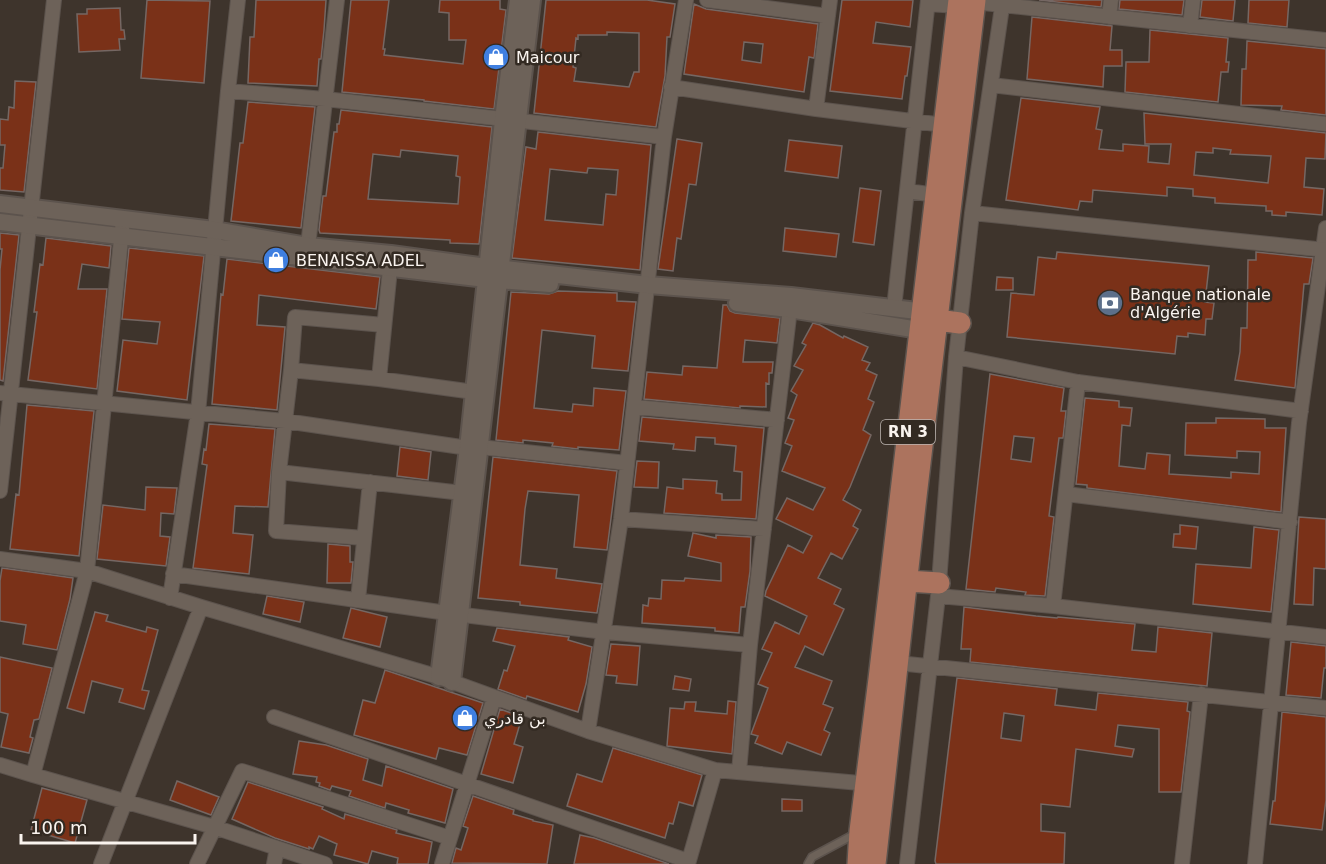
<svg xmlns="http://www.w3.org/2000/svg" width="1326" height="864" font-family="'DejaVu Sans','Noto Sans Arabic',sans-serif">
<rect width="100%" height="100%" fill="#3e342c"/>
<path fill="#7a3118" stroke="#756763" stroke-width="1.5" fill-rule="evenodd" d="M147 0 210 1 204 83 141 78Z
M256 0H326L324 30 321 59H319L317 86 248 83 250 37H254Z
M351 0H389L383 49H385L384 55 463 64 466 40H449V13L439 12 440 0H500V9L506 10 494 109 424 101V100L342 92Z
M546 0H647L675 4 670 37H667L665 76 656 127 534 113ZM607 32 639 33V72H634L629 87 574 81 576 68 573 67 576 38 578 39V35H607Z
M842 0H913L910 27 876 22 873 43 911 47 907 76H905L902 99 830 91Z
M1039 0H1102L1101 7Z
M1120 0H1184L1182 15 1119 9Z
M1202 0H1235L1233 21 1200 17Z
M1249 0H1289L1287 27 1248 23Z
M694 4 706 9 818 24 814 58 809 57 804 92 684 74ZM744 42 763 44 761 63 742 60Z
M120 8 121 30H124L125 39H119L120 50 79 52 77 14H87V9Z
M1032 17 1112 26 1110 50H1122V66H1104L1103 87 1027 79Z
M1150 30 1228 38 1226 62H1229L1228 72H1221L1218 102 1125 92 1126 62H1149Z
M1247 41 1326 49V115L1281 110 1282 106 1241 105 1242 69H1246Z
M15 81 36 82 24 192 0 190V168H3L5 145H0V119L8 120 9 107 14 108Z
M1021 98 1100 107 1096 129 1102 130 1099 149 1123 151V144L1149 146 1148 162 1169 164 1171 144H1145L1144 113 1326 133 1325 159 1306 158 1304 187 1324 189 1322 215 1286 212V216L1272 215V211H1266V206L1215 203V198L1193 196V189L1167 187V196L1093 190 1092 202 1080 201 1078 210 1006 200ZM1213 148 1231 150 1230 154 1271 156 1268 183 1194 175 1196 152 1213 153Z
M248 102 315 107 301 228 231 221 240 143H243Z
M341 110 492 127 479 244 450 243V240L320 233 319 230 323 196H326L334 132H337V124H339ZM401 150 458 156 456 176 460 177 458 204 368 199 373 154 400 157Z
M538 132 651 145 640 270 512 258 526 147 536 149ZM588 168 618 170 616 195 606 194 603 225 545 220 550 169 587 173Z
M677 139 702 143 696 185 689 184 681 239 677 238 673 271 658 269Z
M789 140 842 146 838 178 785 171Z
M860 188 881 191 874 245 853 242Z
M785 228 839 234 836 257 783 251Z
M0 233 19 235 3 381 0 380V270L2 249H0Z
M46 238 111 246 109 268 82 264 78 289H107L97 389 28 380 37 312H34L40 264 43 265Z
M129 248 204 256 187 400 117 391 123 340 157 344 160 322 122 319Z
M1057 252 1209 266 1205 302 1214 303 1212 319H1206L1205 335 1188 333V337L1177 336 1175 354 1007 337 1011 293 1034 295 1038 257 1056 259Z
M1256 252 1313 258 1309 284H1304L1295 388 1235 380 1240 352 1241 328H1247L1248 260H1256Z
M227 259 380 277 376 309 259 295 257 325 285 327 277 410 212 404 221 294 223 295Z
M997 277 1013 278V290H996Z
M558 291 617 293V301L636 302 628 371 592 368 595 336 542 330 534 408 572 412 573 404 593 406 594 388 626 391 619 450 578 447V449L552 446 553 443 523 440V443L496 440 511 292 549 294Z
M723 305H727L730 311 735 313 780 318 777 343 745 340 743 362H773L772 373H769V384L766 383V407L740 406V408L644 399 647 372 682 375 683 366 717 368Z
M813 323 820 325 843 338 844 336 868 347 862 360 870 363 866 370 877 375 868 399 874 402 863 430 871 435 850 487 843 500 861 510 853 526 858 529 842 559 831 553 818 578 841 589 834 604 844 609 823 655 805 646 795 667 832 681 823 704 833 708 824 730 830 733 821 755 787 742 782 754 755 743 758 736 751 734 768 688 758 684 772 653 762 649 775 622 799 634 807 616 765 596 766 591 788 545 803 553 812 536 776 519 787 498 813 510 825 488 782 471 792 446 785 443 794 420 788 418 797 395 791 391 803 370 794 366 806 345 802 343Z
M990 374 1064 388 1061 411H1066L1063 438H1059L1052 492 1049 516 1054 517 1045 596 1025 595 1026 592 996 588 995 592 966 589ZM1014 436 1034 438 1031 462 1011 459Z
M1085 398 1119 401V407L1132 408 1130 426 1122 425 1119 466 1145 469 1147 453 1170 455 1169 474 1231 478V472L1259 474 1260 452 1237 451V458L1185 455 1186 423H1216V418L1265 419V428H1286L1281 512 1087 488V485L1076 484Z
M27 405 94 411 79 556 10 549 16 494 19 495Z
M642 417 764 428 756 519 664 513 667 487 683 489V479L717 481 716 493 722 494V500H741L742 472 734 471 736 446 715 444V438L696 437 695 451 673 449 674 444 639 441Z
M209 424 275 429 268 507 235 506 233 533 253 535 249 574 193 568 207 465 202 464 204 449 206 450Z
M400 447 431 452 428 480 397 476Z
M493 457 617 471 607 550 574 547 579 495 528 491 525 509 520 565 557 569 556 578 602 584 597 613 520 605V602L478 598Z
M637 461 659 462 658 488 634 487Z
M146 487 177 488 174 514 161 513 160 536 170 537 166 566 97 559 103 505 145 510Z
M1299 517 1326 519V569L1314 568 1313 605 1294 604Z
M1180 525 1198 527 1196 549 1173 547 1174 534H1180Z
M1254 527 1279 530 1271 612 1193 604 1196 564 1251 568Z
M693 533 716 538V535L751 537 750 571 745 607H741L739 633 715 631V628L642 623 643 605 648 606 649 598 661 599 662 580 684 581 685 578 721 581V563L688 556Z
M328 544 350 546V562H353L351 583H327Z
M2 568 73 578 70 599 57 650 23 644 26 625 0 621V581Z
M267 596 304 602 300 622 263 614Z
M964 607 1036 616 1057 618 1058 617 1135 624 1132 650 1156 652 1158 627 1212 633 1207 686 970 662 971 649H961Z
M351 608 387 617 380 647 343 638Z
M95 612 108 615 106 621 146 632 147 627 158 630 142 690 149 691 144 709 119 702 123 689 92 681 84 713 67 708Z
M497 628 569 637 568 640 592 647 586 684 578 712 527 696 526 699 498 689 504 670 507 671 515 646 493 641Z
M1291 642 1326 646V668H1324L1321 698 1286 695Z
M611 644 640 646 637 685 616 683 617 676 606 675Z
M0 657 52 668 39 719 34 720 30 737 33 738 29 753 1 747 8 714 0 712Z
M385 670 483 703 467 755 439 748 436 759 354 735 363 700 375 703Z
M675 676 691 679 689 691 673 689Z
M957 678 1057 689 1055 705 1096 710 1098 693 1188 702 1187 711 1190 712 1181 792H1159V729L1118 725 1115 746 1134 749 1132 757 1076 749 1070 807 1041 804V831L1065 833 1064 864H936L935 861ZM1004 713 1024 716 1021 741 1001 738Z
M728 701 736 702 732 754 667 746 670 708 684 709 685 702H696L695 711 727 714Z
M500 709 522 717 514 744 523 747 513 783 481 774Z
M1282 712 1326 717V800L1322 830 1270 824 1273 801H1275Z
M299 741 326 745 368 759 363 780 382 786 386 766 453 789 445 823 408 813 409 810 386 803 385 808 349 796 351 791 332 786 330 790 319 786 320 783 316 782 317 777 293 774Z
M613 748 702 775 693 806 679 802 673 824 669 823 665 838 567 806 577 774 602 782Z
M177 781 219 797 211 815 170 800Z
M248 782 323 807 322 809 344 819 345 814 397 830 396 833 432 842 428 864H397L398 858 372 851 368 864 334 855 337 844 319 836 313 849 309 847V849L275 838 232 819Z
M42 788 87 800 75 843 31 830Z
M473 796 514 810 513 814 533 820V821L553 825 547 864 452 863 456 848 461 850 468 828 463 826Z
M782 799 802 800V811H782Z
M580 835 594 838 669 864H574Z"/>
<g fill="none" stroke-linecap="round" stroke-linejoin="round">
<g stroke="#5c534d" stroke-width="10">
<path id="service" d="M808 864 812 857 855 834"/>
</g>
<g stroke="#5c534d" stroke-width="16">
<path id="minor" d="M707 0 828 16
M974 2 1326 40
M928 4 958 6
M1109 17 1111 0
M1190 26 1193 0
M991 85 1326 124
M671 87 816 109 944 125
M228 91 325 99 664 137
M816 109 830 0
M907 191 936 195
M972 213 1326 250
M307 254 337 0
M391 259 379 379 474 392
M894 308 928 0
M956 357 1078 382 1301 411
M291 370 279 472 276 531 364 538
M379 379 291 370 295 317 384 325
M0 393 285 421 468 448 480 447 627 463
M634 407 777 420
M279 472 471 494
M0 491 54 0
M1066 494 1290 522
M621 519 764 529
M0 559 87 571 201 607 439 677 588 731 715 770 871 784
M173 574 447 613 605 632 750 645
M938 596 1053 606 1326 637
M170 598 198 413 228 91 238 0
M358 600 370 482
M1053 606 1078 382
M898 663 1326 708
M274 717 688 861
M588 731 621 519 664 137 686 0
M0 765 33 775 87 571 123 220
M739 772 750 645 791 300
M33 775 214 827 325 864
M101 864 201 607
M197 864 242 771 450 838
M274 864 277 848
M442 864 494 698
M688 864 715 770
M907 864 938 596 956 357 972 213 1003 0
M1182 864 1201 694
M1255 864 1299 423 1326 228"/>
</g>
<g stroke="#5c534d" stroke-width="20">
<path id="tertiary" d="M0 204 214 230 308 246 391 254 487 267 648 285 791 296 934 313
M0 222 486 279 550 284
M737 303 789 309 931 332
M439 677 468 448 503 120 518 0
M452 682 532 0"/>
</g>
<g stroke="#5c534d" stroke-width="24">
<path id="trunk" d="M937 320 960 323
M907 581 939 583
M858 864 860 831 879 679 959 0
M875 864 915 505 975 0"/>
</g>
<use href="#service" stroke="#6d6259" stroke-width="7"/>
<use href="#minor" stroke="#6d6259" stroke-width="14"/>
<use href="#tertiary" stroke="#6d6259" stroke-width="16"/>
<use href="#trunk" stroke="#ac735e" stroke-width="21"/>
</g>
<defs>
<g id="shop-disc" transform="scale(1.35)"><circle r="9.5" fill="#3f7fe0" stroke="#332a22"/><path d="M-5-2.5h2.3a2.7 3.5 0 0 1 5.4 0H5L5.5 6h-11ZM-1.5-2.5h3a1.5 2.3 0 0 0-3 0Z" fill="#fff"/></g>
<g id="bank-disc" transform="scale(1.35)"><circle r="9.5" fill="#5c6f8a" stroke="#332a22"/><path d="M-6-4H6V4H-6ZM0-2.3a2.3 2.3 0 1 0 0 4.6a2.3 2.3 0 1 0 0-4.6Z" fill="#fff"/></g>
</defs>
<g fill-rule="evenodd">
<use href="#shop-disc" x="496" y="57"/>
<use href="#shop-disc" x="276" y="260"/>
<use href="#bank-disc" x="1110" y="303"/>
<use href="#shop-disc" x="465" y="718"/>
</g>
<g text-anchor="middle" stroke-width="5" stroke-linejoin="round" paint-order="stroke">
<rect fill="#332a22" stroke="#beb7b2" stroke-width="1.5" x="881" y="420" width="54" height="24" rx="4.5"/>
<g font-size="15" font-weight="bold" fill="#faf4ef">
<text x="908" y="437">RN 3</text>
</g>
<g font-size="16" fill="#faf4ef" stroke="#332a22" text-anchor="start">
<text x="516" y="63">Maicour</text>
<text x="296" y="266">BENAISSA ADEL</text>
<text x="1130" y="300">Banque nationale<tspan x="1130" dy="18">d'Algérie</tspan></text>
<text x="484" y="724">بن قادري</text>
</g>
</g>
<path d="M21 834v9h174v-9" fill="none" stroke="#faf4ef" stroke-width="3"/>
<text x="30" y="834" font-size="18" fill="#faf4ef" stroke="#332a22" stroke-width="4.5" paint-order="stroke">100 m</text>
</svg>
